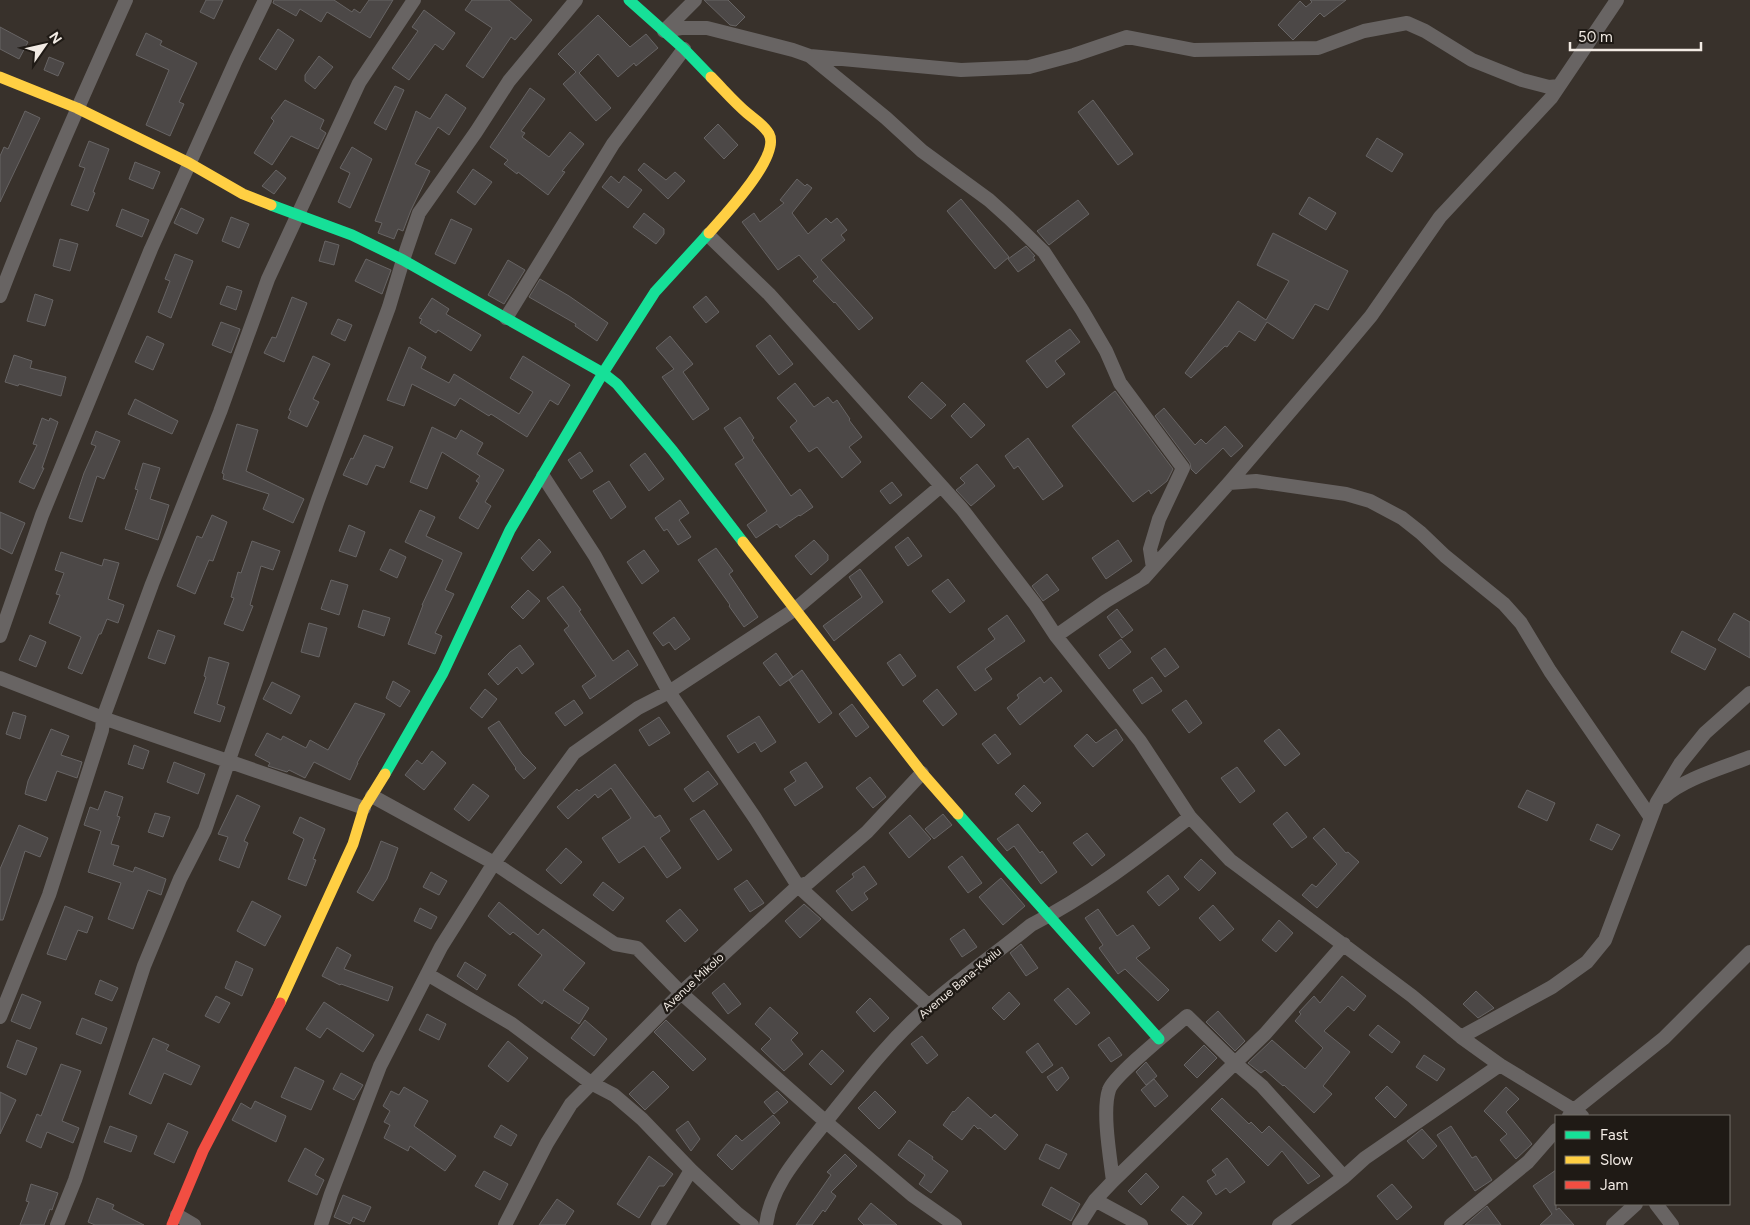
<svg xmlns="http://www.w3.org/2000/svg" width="1750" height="1225" font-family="Figtree,sans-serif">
<rect width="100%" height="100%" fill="#38312b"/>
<path fill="#4c4847" stroke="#676464" d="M206 0H223L214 19 200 12Z
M274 0H334L352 12 354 9 360 13 369 0H393L370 38 327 12 321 22 300 9 296 16 273 3Z
M472 0H509L532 20 515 40 511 37 483 78 466 66 492 28 465 10Z
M704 0H728L745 17 736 26 730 25Z
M1310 0H1346L1324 17 1320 13 1293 40 1278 25 1300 1 1306 7 1312 2Z
M424 10 455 33 443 50 435 44 409 80 392 68 418 31 412 27Z
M598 15 630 47 646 34 658 48 636 66 634 63 618 77 598 54 579 73 611 108 596 121 563 84 576 72 558 54Z
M0 27 28 42 19 59 0 49Z
M278 29 294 40 276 70 259 59Z
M146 33 162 41 160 45 197 63 179 102 184 104 170 136 146 125 169 70 136 55Z
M319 56 333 67 315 89 305 81V75Z
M49 57 64 63 58 76 44 70Z
M395 86 404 90 386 130 374 123Z
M530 88 545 99 521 131 525 133 522 137 549 157 570 132 584 144 562 171 565 172 548 195 518 172 517 174 504 164 508 160 490 147Z
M446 94 466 108 449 135 438 127 415 164 430 171 411 210 403 231 398 229 394 239 378 233 382 223 375 221 416 111 430 119Z
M285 100 324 120 320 129 326 133 318 149 291 136 272 165 254 153 274 121 271 118Z
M1093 100 1133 154 1118 165 1078 112Z
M25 111 40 118 0 202V156L4 147 8 149Z
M718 124 738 145 724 159 704 138Z
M1377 138 1403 154 1392 172 1366 156Z
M89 141 109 149 93 192 95 193 88 211 71 205 85 168 79 166Z
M352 147 372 159 350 208 338 202 350 173 340 168Z
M135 162 160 172 153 189 129 179Z
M644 163 666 180 675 172 685 181 668 199 638 170Z
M473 169 492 182 475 205 457 192Z
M276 170 286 178 274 194 262 186Z
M611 176 619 183 624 176 642 190 628 208 602 187Z
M797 179 805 186 807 184 812 188 792 213 808 234 826 218 831 223 837 218 847 230 841 235 845 240 821 260 873 318 859 330 835 302 834 303 813 281 818 277 799 255 778 270 742 222 754 213 760 222 784 203 780 200Z
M1309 197 1336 213 1326 230 1299 214Z
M961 199 1009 257 995 269 947 211Z
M1078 200 1089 214 1049 245 1037 231Z
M181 208 204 219 197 234 174 223Z
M122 209 149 220 142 237 116 226Z
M644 213 664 229V234L656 244 633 227Z
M231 217 249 224 239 248 222 241Z
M451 219 472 229 455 264 435 254Z
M1273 233 1348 271 1328 310 1315 304 1293 339 1267 322 1255 341 1239 331 1227 347 1225 346 1191 378 1185 373 1222 324 1238 301 1266 320 1289 281 1257 265Z
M60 239 78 244 70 271 53 266Z
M325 241 339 245 334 265 319 261Z
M1026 246 1035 256 1033 257 1035 260 1018 272 1008 259Z
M175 254 193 261 171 318 158 312 170 281 165 279Z
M366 259 391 270 382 294 355 281Z
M508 260 525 270 504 304 488 295Z
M540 279 569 296 608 323 597 341 575 326 576 324 529 297Z
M227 286 242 291 236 310 220 304Z
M35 294 53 300 45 326 27 321Z
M706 296 719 312 706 323 693 307Z
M292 297 307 303 284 362 264 353 272 337 276 338Z
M432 298 449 309 446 314 481 335 471 351 438 330 436 333 420 323 422 319 419 318Z
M338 319 352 325 345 341 331 334Z
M221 322 240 329 231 353 212 345Z
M1070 329 1080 342 1055 361 1065 374 1047 388 1026 361Z
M770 335 793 364 779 375 756 346Z
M147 336 164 344 153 370 135 362Z
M670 336 693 364 683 372 709 409 693 420 662 377 674 369 656 348Z
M409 347 426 357 421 368 449 383 454 374 519 414 533 392 510 378 523 356 570 385 558 405 550 400 527 437 491 414 489 416 460 398 455 406 412 384 404 406 387 400Z
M14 355 32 361 30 368 66 377 61 396 19 384 18 386 5 382Z
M313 356 330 364 313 399 319 402 307 427 288 418 291 411 289 410Z
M922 382 946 405 931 419 908 397Z
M795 383 814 407 828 397 833 403 837 400 850 419 849 420 862 437 849 447 861 462 842 478 817 447 809 452 790 427 797 421 777 398Z
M1115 391 1173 469 1167 481 1151 494 1149 490 1133 502 1072 426Z
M135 399 178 421 172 434 128 414Z
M964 403 985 425 971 438 951 416Z
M1164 408 1195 445 1201 439 1206 444 1225 426 1243 446 1231 457 1223 448 1196 474 1191 469 1190 463 1155 416Z
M740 417 754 438 752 440 791 496 800 489 813 507 800 516 799 515 780 528 777 524 756 538 747 525 767 511 735 464 744 458 724 428Z
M42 418 49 421 50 418 58 422 42 468H44L34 489 19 482 37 445 33 444Z
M237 424 258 430 246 471 304 499 293 523 263 509 269 494 223 479 224 474 222 473Z
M432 427 456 439 461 430 483 443 477 454 504 470 485 502 491 506 478 529 459 518 479 483 476 481 480 476 442 452 427 489 410 482Z
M96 431 120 441 104 479 97 476 82 522 69 518 84 473 96 446 91 444Z
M364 435 393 447 384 468 376 465 367 485 343 475 351 458 353 459Z
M1028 438 1063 486 1043 500 1018 466 1014 469 1005 456Z
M580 452 593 471 581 479 568 460Z
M645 453 664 479 649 491 630 465Z
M143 463 160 468 150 499 169 505 158 540 125 529 138 490 135 489Z
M977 464 995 486 971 506 956 490 965 483 960 478Z
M609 481 626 507 611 519 593 491Z
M892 482 902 495 890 504 880 491Z
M680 500 689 513 679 520 691 537 678 545 667 529 664 531 655 518Z
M420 510 435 517 426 536 462 553 445 590 454 594 435 633 442 636 435 654 408 644 423 605H422L443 560 405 542Z
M0 512 25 523 12 554 0 548Z
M212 515 227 522 213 561 209 560 195 594 177 586 197 536 202 538Z
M349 525 365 532 356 557 339 551Z
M908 537 922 556 908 566 895 547Z
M539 539 551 552 533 571 521 558Z
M814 540 828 555V560L811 575 795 556Z
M1118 540 1132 561 1106 579 1092 558Z
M252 541 280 551 273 570 261 566 250 605 253 606 243 631 224 624 234 598 231 597 238 572 241 573Z
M716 548 733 571 729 574 758 617 744 627 729 606 730 605 698 560Z
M390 549 406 557 397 578 380 570Z
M644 550 659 571 642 584 627 562Z
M61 552 102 566 104 559 119 563 108 599 124 605 118 623 107 619 101 634H99L82 674 68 668 81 637 49 623 60 595 56 594 64 573 55 570Z
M860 569 883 602 834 641 823 626 862 597 849 577Z
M1047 574 1059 590 1043 601 1032 586Z
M948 579 965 601 950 613 932 591Z
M331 580 348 585 339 615 321 609Z
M563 586 581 610 579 611 613 661 628 650 638 665 590 699 582 686 596 676 564 630 569 626 547 598Z
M528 590 540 601 523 619 511 607Z
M1117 609 1133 630 1122 638 1107 617Z
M363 610 390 618 384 636 358 627Z
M1734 613 1750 622V658L1718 640Z
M1007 615 1025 641 985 669 992 679 975 691 957 667 995 639 988 629Z
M674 617 690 639 675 650 669 642 663 646 653 633Z
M309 623 327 628 319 657 301 652Z
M158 630 175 636 165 664 148 658Z
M1682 631 1716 649 1705 670 1671 652Z
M30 635 46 642 36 667 19 660Z
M1121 639 1131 652 1109 669 1099 655Z
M520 645 534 664 522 674 517 667 498 685 488 674 510 652Z
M1165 648 1179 667 1165 677 1151 658Z
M776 653 793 677 780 686 763 663Z
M900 654 916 676 903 686 887 663Z
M209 657 229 663 217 704 225 707 220 722 194 713 206 677 204 676Z
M802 670 832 713 819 723 789 680Z
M1040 677 1044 683 1051 677 1062 691 1020 725 1007 708 1019 698 1017 695Z
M1152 677 1162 691 1142 704 1133 690Z
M393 681 410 691 400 707 386 698Z
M272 682 300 696 291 714 263 699Z
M485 689 497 699 482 718 470 708Z
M937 689 957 714 943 726 923 701Z
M574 700 583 713 565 726 555 713Z
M1186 700 1202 723 1189 733 1172 710Z
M355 703 385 714 357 763H358L350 780 314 762 305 778 289 770 287 772 268 766 270 763 255 755 267 733 281 740 283 736 306 748 310 740 328 750Z
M852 704 869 727 856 737 839 714Z
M13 712 26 716 20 739 6 734Z
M759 716 776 742 761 752 755 742 738 753 727 736Z
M659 717 670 733 649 746 639 730Z
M499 721 522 754 536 768 524 779 515 769 516 768 488 728Z
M51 729 69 736 61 755 82 762 77 778 57 771 46 801 25 794 28 781Z
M1116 729 1123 740 1093 767 1074 746 1087 734 1096 743Z
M1279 729 1300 754 1285 766 1264 741Z
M995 734 1011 754 998 764 982 744Z
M134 745 149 751 143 769 128 764Z
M432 751 446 763 424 790 405 775 417 760 422 764Z
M174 762 205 774 198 794 167 782Z
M806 762 823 787 795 806 784 789 796 781 790 772Z
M615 764 655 818 660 815 670 831 660 838 681 868 667 878 644 846 619 863 602 838 631 818 611 788 598 798 595 794 568 819 557 807 577 789 579 791Z
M1237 767 1255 791 1240 803 1221 778Z
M708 771 718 784 693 802 684 789Z
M870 777 886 797 873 808 856 788Z
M473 784 489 796 469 821 454 809Z
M1024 785 1041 803 1032 812 1015 794Z
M1527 790 1555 803 1547 821 1518 807Z
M105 791 123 797 117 816 120 817 111 844 119 846 113 865 133 872 135 867 166 879 161 895 148 890 133 929 108 919 121 883 88 872 101 831 84 825 90 807 98 810Z
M237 795 260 806 244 841 248 843 239 868 219 860 228 837 218 834Z
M704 810 732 850 718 860 690 819Z
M1287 812 1307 837 1292 848 1273 824Z
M155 813 170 817 163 837 148 832Z
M943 814 952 825 934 839 925 829Z
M910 815 931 839 909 858 889 833Z
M300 817 325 829 313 859 316 860 306 886 288 879 304 839 293 833Z
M1018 824 1040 853 1042 851 1057 872 1041 884 1014 846 1007 851 997 839Z
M1597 824 1620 835 1612 850 1590 840Z
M19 825 48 838 40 857 25 851 3 920H0V869Z
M1324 828 1346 853 1348 852 1359 862 1317 908 1302 895 1312 884 1316 887 1337 864 1313 838Z
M1087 833 1105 855 1092 866 1073 843Z
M381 841 398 848 387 879 373 901 357 892 370 870Z
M566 848 582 862 561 884 546 870Z
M962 856 982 883 968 893 948 867Z
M1201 859 1216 873 1199 891 1184 877Z
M864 866 877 884 864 893 868 899 852 911 836 891 854 877 852 874Z
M431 872 447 881 439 895 423 887Z
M1168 875 1179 889 1159 906 1147 892Z
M1001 878 1025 906 1003 925 979 897Z
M747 880 764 903 750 912 734 889Z
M603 882 624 898 613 911 593 895Z
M252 901 281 916 265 946 237 931Z
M499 902 538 935 543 929 585 963 563 990 589 1008 579 1024 544 1000 542 1004 518 985 542 955 513 932 510 935 488 916Z
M804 904 821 919 800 938 785 921Z
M1213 905 1234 929 1220 941 1199 918Z
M65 906 93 917 87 933 78 930 66 960 47 954Z
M420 908 437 917 431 929 414 921Z
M680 909 698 930 685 942 666 921Z
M1098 909 1117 936 1133 925 1150 948 1136 958 1169 990 1158 1001 1125 969 1118 974 1099 948 1103 945 1085 918Z
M1279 920 1293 933 1276 952 1262 940Z
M964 929 977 947 962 957 950 939Z
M1021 944 1038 968 1026 976 1010 953Z
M337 947 351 955 344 969 393 987 388 1001 341 984 340 985 322 976Z
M236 961 253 969 242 996 225 988Z
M465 962 486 975 477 990 457 976Z
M1342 976 1366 996 1354 1011 1348 1006 1324 1031 1350 1052 1323 1086 1332 1094 1314 1113 1284 1085 1283 1086 1265 1070 1261 1073 1248 1063 1272 1040 1305 1069 1323 1048 1295 1021 1301 1014 1299 1012 1314 996 1320 1003Z
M100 980 118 988 112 1001 95 994Z
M724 983 741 1004 728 1014 712 993Z
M1068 988 1090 1013 1076 1025 1054 1000Z
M1476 991 1494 1008 1478 1018 1463 1004Z
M1009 992 1020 1004 1004 1020 992 1008Z
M22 994 41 1002 30 1029 11 1021Z
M216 996 230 1003 219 1023 205 1016Z
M870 998 889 1018 874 1032 856 1012Z
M324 1002 374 1035 363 1052 327 1028 320 1038 306 1029Z
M770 1007 798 1033 791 1040 803 1054 784 1071 761 1049 771 1039 755 1024Z
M1218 1011 1245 1041 1235 1051 1206 1022Z
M427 1014 446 1024 439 1040 419 1030Z
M82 1018 107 1028 101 1044 76 1034Z
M585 1020 607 1039 594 1056 571 1038Z
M666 1020 706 1059 693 1071 654 1032Z
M1378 1025 1400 1042 1392 1053 1369 1035Z
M922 1036 938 1055 927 1064 911 1044Z
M1109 1037 1122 1055 1111 1062 1098 1045Z
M153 1038 169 1045 166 1050 200 1066 191 1085 164 1073 151 1104 129 1094Z
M17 1040 37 1048 26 1075 7 1067Z
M508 1041 528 1058 508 1082 488 1066Z
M1038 1043 1053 1065 1042 1073 1026 1052Z
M1204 1045 1217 1058 1197 1078 1184 1065Z
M822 1050 844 1071 831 1085 809 1064Z
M1424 1055 1445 1069 1437 1081 1416 1067Z
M1146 1062 1157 1076 1146 1085 1136 1072Z
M61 1064 81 1071 62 1121 79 1128 73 1143 47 1132 41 1148 26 1141 37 1114 41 1116Z
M295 1067 324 1081 311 1110 281 1097Z
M1062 1067 1069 1078 1057 1091 1047 1077Z
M653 1071 669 1087 645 1110 629 1094Z
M341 1073 363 1085 354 1100 333 1089Z
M1154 1079 1168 1096 1155 1107 1141 1090Z
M1387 1086 1407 1105 1395 1118 1375 1098Z
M404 1087 428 1101 414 1126 456 1156 445 1171 410 1146 408 1151 384 1138 390 1125 384 1122 390 1111 383 1106 391 1091 399 1095Z
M1506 1087 1519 1099 1506 1112 1532 1144 1516 1159 1500 1140 1507 1134 1484 1111Z
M777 1091 788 1102 774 1114 764 1102Z
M875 1091 896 1112 879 1129 858 1108Z
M0 1092 16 1100 0 1134Z
M968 1097 991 1118 995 1114 1018 1135 1005 1150 980 1128 978 1129 974 1125 962 1140 943 1125 953 1111 954 1112Z
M1222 1098 1249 1124 1251 1122 1262 1133 1269 1126 1320 1176 1308 1184 1282 1151 1268 1166 1211 1109Z
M255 1101 286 1116 276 1142 232 1120 241 1103 251 1109Z
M773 1115 780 1123 732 1170 717 1155 736 1135 742 1141Z
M688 1121 700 1139 691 1151 676 1130Z
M168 1123 188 1132 174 1163 154 1154Z
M501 1125 517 1135 511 1146 494 1137Z
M110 1126 137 1136 131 1152 104 1142Z
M1451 1126 1472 1158 1476 1156 1492 1180 1475 1191 1437 1135Z
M1422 1129 1437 1146 1423 1159 1407 1141Z
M909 1140 933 1157 932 1159 948 1171 931 1193 919 1184 925 1175 898 1155Z
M1046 1144 1067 1154 1059 1169 1039 1159Z
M305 1148 324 1159 315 1175 324 1180 317 1195 288 1181Z
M845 1154 857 1166 831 1192 836 1196 825 1212 823 1210 812 1225H796L831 1175 827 1172Z
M649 1156 673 1174 664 1186H659L639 1218 617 1204Z
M1227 1158 1245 1182 1230 1193 1226 1188 1216 1195 1207 1181 1216 1175 1212 1170Z
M1556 1170V1210L1559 1208 1574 1225H1540L1552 1214 1533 1186Z
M484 1171 508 1184 500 1200 475 1186Z
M1146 1173 1159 1187 1141 1205 1128 1191Z
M31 1184 58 1193 52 1210 50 1209 44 1225H20L29 1202 26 1201Z
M1392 1184 1412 1207 1397 1220 1377 1196Z
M1051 1187 1080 1204 1071 1221 1042 1205Z
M343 1195 371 1207 364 1222 353 1217 350 1224 334 1217Z
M1183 1196 1202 1213 1192 1225H1188L1171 1210Z
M97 1198 114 1205 112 1209 144 1225H95L88 1222Z
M557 1199 574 1211 565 1225H539Z
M871 1203 897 1225H864L858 1219Z
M1487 1206 1501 1225H1465Z"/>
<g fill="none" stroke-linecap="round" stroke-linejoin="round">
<path stroke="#686463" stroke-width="14" d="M664 31 681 28H707L793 50 810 56 961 70 1029 67 1074 55 1127 37 1194 50 1318 48 1364 31 1407 23 1425 31 1472 60 1522 80 1549 87 1559 86
M664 31 695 0
M810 56 886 118 922 151 989 200 1009 218 1044 252 1082 310 1106 351 1120 383 1183 468 1159 519 1150 549 1153 568
M708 235 769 294 962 509 1035 604 1056 636 1140 741 1190 817 1230 860 1412 996 1461 1037 1500 1065 1574 1110 1582 1116
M0 296C38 196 82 98 126 0
M506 318 613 144 684 49
M543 476 595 556 669 692 755 818 798 886 929 1006
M1229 483 1256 481 1346 494 1370 501 1402 518 1421 533 1445 556 1504 604 1521 623 1550 671 1651 818
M0 636 42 515 151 249 236 60 265 0
M1056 636 1106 601 1144 578 1229 483 1330 365 1371 316 1440 217 1551 98 1617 0
M0 678 103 718 364 808
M372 796 494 863 615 944 637 948 681 993 826 1122 912 1195 955 1225
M1664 797C1685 778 1723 768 1750 757
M427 974 512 1024 591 1083 614 1095 642 1119 691 1170 738 1214 752 1225
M0 1017 49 895 102 730 103 718 152 584 220 412 268 279 359 83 414 0
M1461 1037 1552 987 1587 962 1605 940 1657 802 1680 764 1705 733 1750 693
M1569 1116 1574 1110 1664 1038 1750 952
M1113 1181C1110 1157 1102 1111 1109 1090 1113 1076 1173 1028 1187 1016L1235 1063 1262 1086 1344 1177
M1095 1200 1141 1225
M1656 1204 1672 1225
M177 1215 194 1225
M57 1225 75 1180 144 966 180 879 205 830 318 500 389 307 403 260 419 213 476 132 509 81 576 0
M321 1225 331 1194 380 1066 441 947 494 863 574 753 638 708 669 692 794 610 941 486
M505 1225 547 1143 571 1104 681 993 798 886 808 883 867 832 922 773
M658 1225 691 1170
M766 1225C771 1185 800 1155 824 1124 857 1083 889 1040 930 1005 962 977 998 952 1031 925 1088 896 1140 856 1190 817
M1079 1225 1095 1200 1113 1181 1265 1034 1344 944
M1279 1225 1344 1177 1365 1158 1500 1065
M1451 1225 1528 1162 1556 1130
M1613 1225 1636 1204"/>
<path stroke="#16e098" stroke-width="11" d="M629 0 684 49 711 77
M271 205 352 235 403 260 603 373 617 384 673 451 743 542
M385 774 443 673 510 530 603 373 655 292 709 233
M958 814 1159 1039"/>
<path stroke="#ffcf43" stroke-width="11" d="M0 77 77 108 189 163 243 194 271 205
M709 233C724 216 781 156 769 134 764 125 754 119 747 113 734 102 723 89 711 77
M743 542 922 773 958 814
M280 1003 353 844 364 808 385 774"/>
<path stroke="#f24e42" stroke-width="11" d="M172 1225 203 1151 280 1003"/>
</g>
<g text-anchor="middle" stroke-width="5" stroke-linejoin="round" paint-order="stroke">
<g font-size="12" fill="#f2ebe4" stroke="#1f1a15">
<text transform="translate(693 982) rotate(-43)" y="4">Avenue Mikolo</text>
<text transform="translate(960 983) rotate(-40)" y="4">Avenue Bana-Kwilu</text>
</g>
</g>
<rect x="1555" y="1115" width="175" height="90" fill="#1f1a15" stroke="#736e68"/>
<rect x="1565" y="1131" width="25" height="8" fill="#16e098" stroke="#736e68"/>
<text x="1600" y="1140" font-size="15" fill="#f2ebe4">Fast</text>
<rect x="1565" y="1156" width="25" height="8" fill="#ffcf43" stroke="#736e68"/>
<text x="1600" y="1165" font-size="15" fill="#f2ebe4">Slow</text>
<rect x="1565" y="1181" width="25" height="8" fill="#f24e42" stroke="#736e68"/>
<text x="1600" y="1190" font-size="15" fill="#f2ebe4">Jam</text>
<g transform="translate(45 45) rotate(56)" stroke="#1f1a15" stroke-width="4" paint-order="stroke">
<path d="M0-4L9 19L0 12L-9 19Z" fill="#f2ebe4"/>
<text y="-8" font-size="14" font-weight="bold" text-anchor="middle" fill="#f2ebe4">N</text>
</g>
<path d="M1570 42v8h131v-8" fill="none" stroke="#f2ebe4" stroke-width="2.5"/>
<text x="1578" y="42" font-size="15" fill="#f2ebe4" stroke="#1f1a15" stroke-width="4" paint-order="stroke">50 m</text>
</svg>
